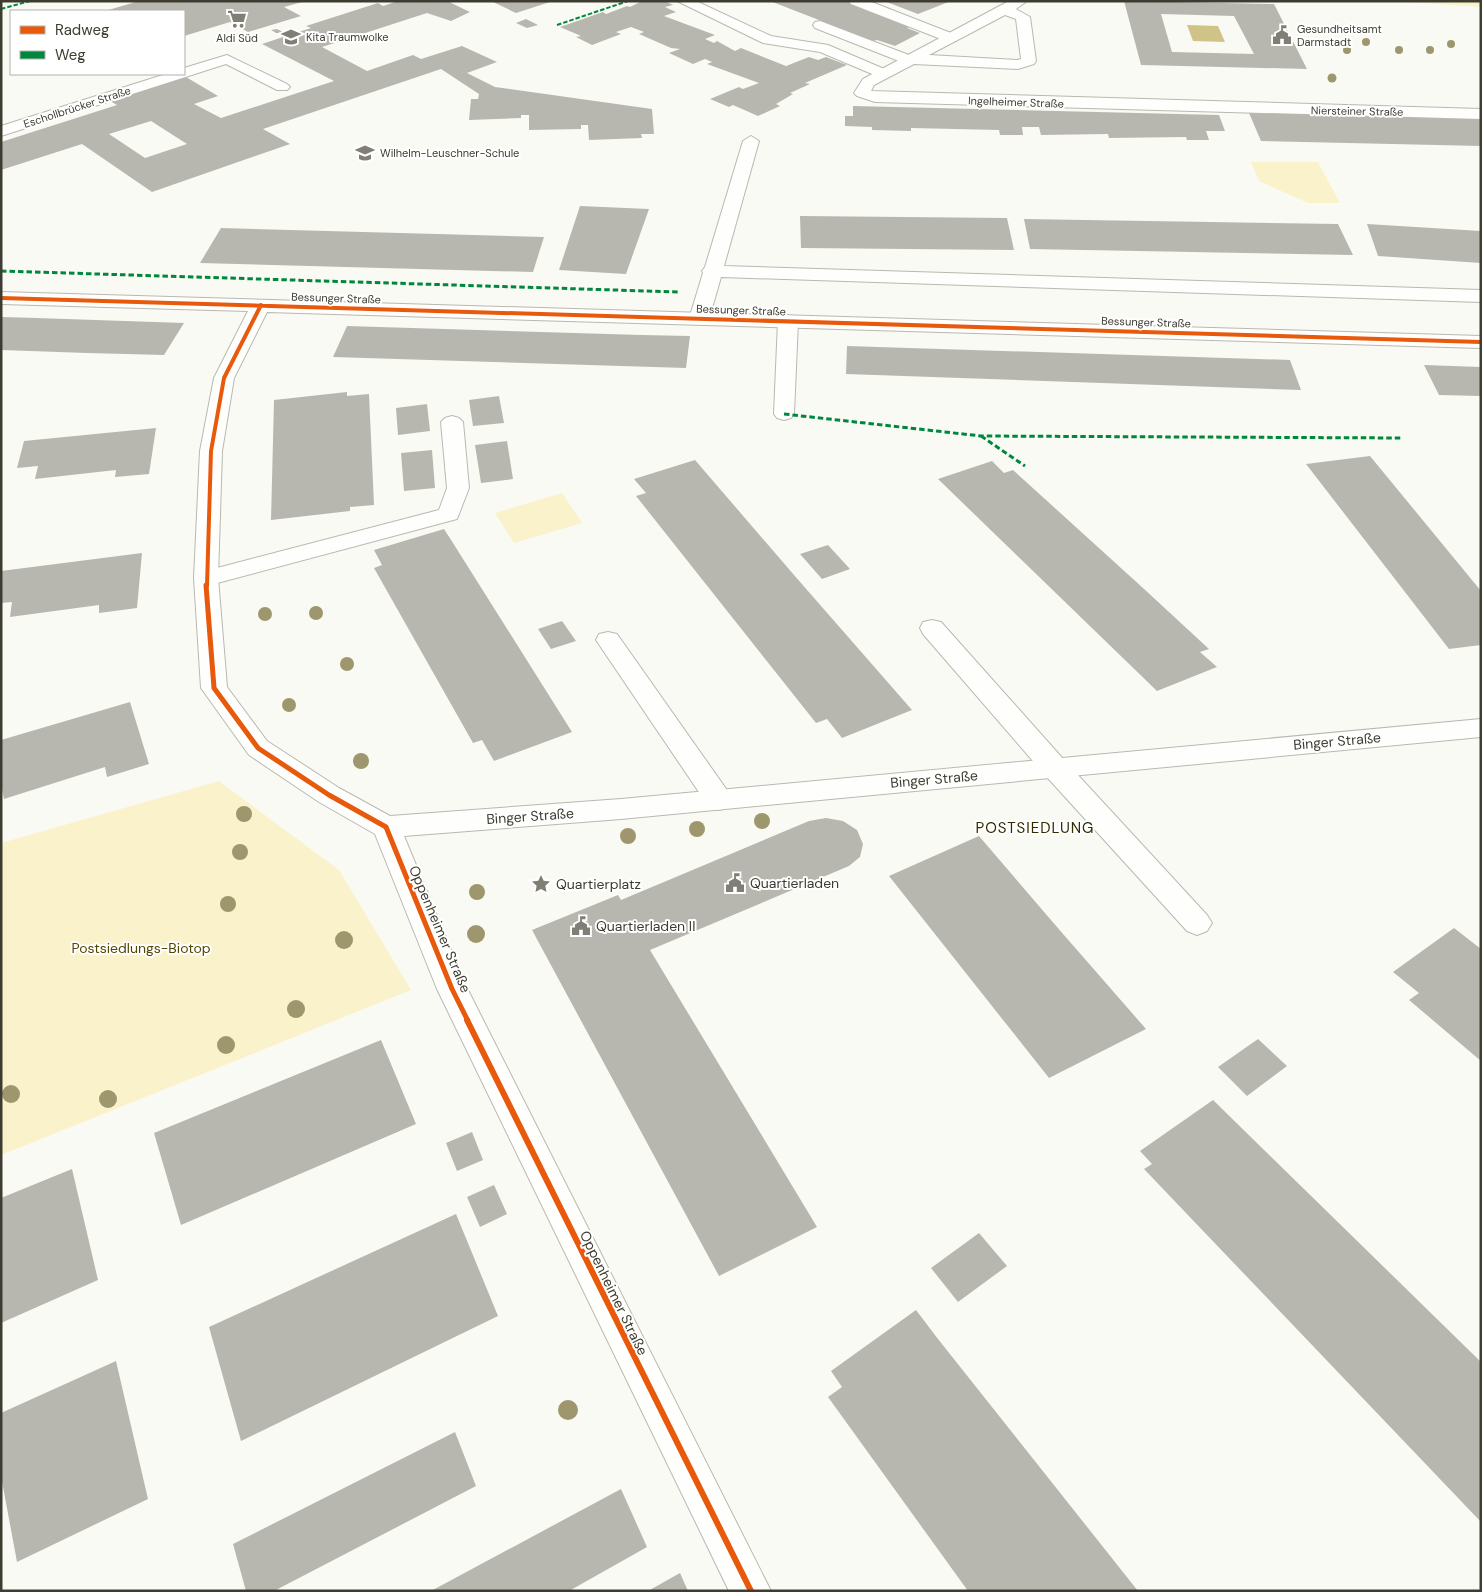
<svg xmlns="http://www.w3.org/2000/svg" width="1482" height="1592" font-family="'DM Sans',sans-serif">
<rect width="100%" height="100%" fill="#fafaf4"/>
<path fill="#f9f2ca" d="M1396 1H1481V7Z
M1251 162H1318L1340 203H1308L1259 181Z
M562 493 582 523 514 543 495 513Z
M219 781 339 870 411 990 1 1155V843Z"/>
<path fill="#cfc388" d="M1187 25 1218 26 1225 42 1193 41Z"/>
<path fill="#b8b7af" fill-rule="evenodd" d="M139 1H302V2L284 7 301 16 248 32 230 22 184 36V11H105Z
M398 1H447L470 12 451 21 427 13 322 47 367 71 413 55 421 59 462 46 497 62 467 73 495 87 652 109 654 134H641L642 138 589 140 588 125H581V129L529 130V115H521V118L469 120 471 99H478L479 94 441 69 263 129 290 144 152 192 82 144 1 170V142L117 105 110 101 186 77 218 96 194 104 221 118 334 81 262 44 283 37 271 30 277 29 289 35 311 28 306 26 378 3 383 6ZM151 121 187 144 145 158 109 134Z
M491 1H550V2L516 13Z
M642 1H665L673 5 665 7 676 12 664 16 715 35 705 39 714 43 717 41 735 51 741 48 786 66 809 57 818 60 826 57 847 65 805 83 810 84 790 93 793 94 776 104 780 106 758 116 733 105 729 107 710 99 739 87 743 89 759 83 707 64 712 62 705 59 693 64 669 53 680 49 671 48 639 34 644 32 631 27 616 32 621 34 592 45 576 37 581 36 560 27 603 12 606 14 627 6 630 7Z
M770 1H847L912 26 907 28 920 33 895 46 877 40 873 41Z
M884 1H951L918 14Z
M1124 1 1274 4 1307 69 1141 65ZM1161 14 1234 16 1254 54 1172 52Z
M526 19 538 25 527 28 516 23Z
M853 106 1219 115 1225 131H1206L1209 140H1187L1186 137 1109 138 1108 134 1041 135 1039 127H1022L1023 135H1000L999 130 911 128V131L872 130V127L845 126V116H853Z
M1249 113 1481 118V146L1261 141Z
M580 206 649 209 626 274 559 270Z
M800 216 1007 218 1014 250 801 248Z
M1024 219 1338 224 1353 255 1030 249Z
M1367 224 1481 231V263L1378 256Z
M221 228 544 237 533 272 200 263Z
M1 317 37 318 184 323 164 355 87 353 1 350Z
M347 326 641 335 690 336 686 368 333 357Z
M847 346 1290 360 1301 390 846 374Z
M1424 365 1481 367V396L1439 395Z
M347 392V396L369 394 374 505 350 507V511L271 520 274 400Z
M499 396 504 423 473 426 469 400Z
M427 404 430 431 398 435 396 408Z
M156 428 149 474 115 477 116 470 35 479 38 466 17 468 24 441Z
M507 441 513 479 481 483 475 445Z
M432 450 435 488 404 491 401 453Z
M1370 456 1481 591V645L1449 649 1306 464Z
M695 460 794 575 912 710 842 738 827 719 816 723 636 496 646 493 634 479Z
M992 461 1004 473 1013 470 1143 588 1209 649 1200 652 1217 667 1157 691 938 479Z
M444 529 453 543 572 732 494 761 482 740 473 743 374 568 382 565 374 550Z
M828 545 850 569 822 579 800 554Z
M142 553 137 608 99 613V605L10 617 12 602 1 603V571Z
M562 621 576 641 551 649 538 629Z
M130 702 149 764 107 777 105 767 4 799 1 784V740Z
M826 818 843 821 857 830 863 844 860 857 849 866 650 950 817 1227 719 1276 532 930 618 895 621 900 809 821Z
M979 836 1057 927 1146 1029 1049 1078 889 876Z
M1454 928 1481 949V1061L1409 1000 1419 993 1393 972Z
M1258 1039 1287 1066 1247 1096 1218 1067Z
M381 1040 416 1124 181 1225 154 1133Z
M1213 1100 1481 1362V1522L1144 1169 1152 1164 1140 1151Z
M472 1132 483 1160 457 1171 446 1143Z
M72 1169 98 1280 1 1323V1198Z
M494 1185 507 1214 480 1227 467 1197Z
M456 1214 498 1316 241 1441 209 1327Z
M979 1233 1007 1266 958 1302 931 1268Z
M916 1310 938 1339 1138 1591H968L828 1397 842 1387 831 1371Z
M116 1361 148 1499 17 1562 1 1476V1413Z
M455 1432 476 1486 274 1591H246L233 1544Z
M621 1489 647 1547 569 1591H431Z
M680 1573 688 1591H648Z"/>
<g fill="none" stroke-linecap="round" stroke-linejoin="round">
<g stroke="#b9b8b0" stroke-width="2">
<path id="service" d="M677 1H696L771 36 828 45 889 71 892 74 884 79 820 52 763 43Z
M849 1H869L956 35 958 38 956 41H946L851 4Z
M820 21 914 57 916 60 914 63H904L815 28 813 25 815 22Z
M227 55 287 84 290 87 287 90H277L226 64 1 136V126L166 74H184V68Z
M751 136 759 141 724 266 1481 290V302L721 277 709 319 706 323H692L689 319 703 273 702 271 705 267 743 141Z
M788 315 795 317 798 321 794 414 791 418 784 420 777 418 774 414 778 321 781 317Z
M452 416 459 418 463 422 469 488 457 519 206 586 198 583 194 578 198 573 439 510 447 488 441 422 445 418Z
M932 620 941 622 1065 761 1207 915 1212 923 1207 931 1197 935 1187 931 1045 775 923 634 920 628 923 622Z
M608 632 617 634 729 793 733 800 729 807 719 810 709 807 596 640 599 634Z"/>
</g>
<g stroke="#b9b8b0" stroke-width="2">
<path id="minor" d="M1009 1H1027L1016 9 1030 17 1036 61 1034 64 1018 69 914 64 874 85 871 91 1481 109V119L875 102 857 96 854 93 863 79ZM1005 15 1016 19 1021 59 1017 60 929 55Z
M1 292 1481 336V348L267 312 234 378 222 451 218 578 227 687 267 741 339 788 390 816 621 799 1481 719V737L621 819 404 836 467 988 771 1591H729L437 989 375 834 319 802 249 755 201 688 194 578 200 451 214 378 248 311 1 304Z"/>
</g>
<use href="#service" fill="#fefefd" fill-rule="evenodd"/>
<use href="#minor" fill="#fefefd" fill-rule="evenodd"/>
<path stroke="#00873e" stroke-width="2" stroke-dasharray="4.5 2" stroke-linecap="butt" d="M1 9 30 1
M557 25 628 1"/>
<path stroke="#00873e" stroke-width="3" stroke-dasharray="5.5 3" stroke-linecap="butt" d="M1 271 679 292
M784 414 981 436 1402 438
M981 436 1025 466"/>
<g stroke="#fff" stroke-width="6">
<path id="cycleway-far2" d="M1 298 1481 342
M207 586 211 451 224 378 261 305"/>
</g>
<g stroke="#fff" stroke-width="8">
<path id="cycleway-far1" d="M206 585 214 688 258 748 329 795 386 827 452 989 468 1021"/>
</g>
<g stroke="#fff" stroke-width="9">
<path id="cycleway" d="M467 1020 751 1591"/>
</g>
<use href="#cycleway-far2" stroke="#e8590c" stroke-width="4"/>
<use href="#cycleway-far1" stroke="#e8590c" stroke-width="5"/>
<use href="#cycleway" stroke="#e8590c" stroke-width="6"/>
</g>
<g fill="#9e976e">
<circle cx="1366" cy="42" r="4"/>
<circle cx="1451" cy="44" r="4"/>
<circle cx="1347" cy="50" r="4"/>
<circle cx="1399" cy="50" r="4"/>
<circle cx="1430" cy="50" r="4"/>
<circle cx="1332" cy="78" r="4.5"/>
<circle cx="316" cy="613" r="7"/>
<circle cx="265" cy="614" r="7"/>
<circle cx="347" cy="664" r="7"/>
<circle cx="289" cy="705" r="7"/>
<circle cx="361" cy="761" r="8"/>
<circle cx="244" cy="814" r="8"/>
<circle cx="762" cy="821" r="8"/>
<circle cx="697" cy="829" r="8"/>
<circle cx="628" cy="836" r="8"/>
<circle cx="240" cy="852" r="8"/>
<circle cx="477" cy="892" r="8"/>
<circle cx="228" cy="904" r="8"/>
<circle cx="476" cy="934" r="9"/>
<circle cx="344" cy="940" r="9"/>
<circle cx="296" cy="1009" r="9"/>
<circle cx="226" cy="1045" r="9"/>
<circle cx="11" cy="1094" r="9"/>
<circle cx="108" cy="1099" r="9"/>
<circle cx="568" cy="1410" r="10"/>
</g>
<defs>
<g id="supermarket-bare" transform="scale(1.5)"><path d="M-6-5.5h2.5l.6 2H6L4.5 2H-2.5L-4.4-4H-6ZM-1.5 3.2a1.3 1.3 0 1 0 .1 0ZM3 3.2a1.3 1.3 0 1 0 .1 0Z" fill="#807e75" stroke="#fff" stroke-width="2.5" paint-order="stroke"/></g>
<g id="civic-bare" transform="scale(1.5)"><path d="M-.6-6.5H3V-4.5H.6V-3L4-1V1h2V6H-6V1h2V-1L-.6-3ZM-1.2 2.5V6h2.4V2.5Z" fill="#807e75" stroke="#fff" stroke-width="2.5" paint-order="stroke"/></g>
<g id="school-bare" transform="scale(1.5)"><path d="M0-5L7-2L0 1L-7-2ZM-4 1L0 2.5L4 1V4Q0 6-4 4Z" fill="#807e75" stroke="#fff" stroke-width="2.5" paint-order="stroke"/></g>
<g id="sight-bare" transform="scale(1.5)"><path d="M0-6L1.8-2.2L6-1.7L2.9 1.2L3.7 5.4L0 3.3L-3.7 5.4L-2.9 1.2L-6-1.7L-1.8-2.2Z" fill="#807e75" stroke="#fff" stroke-width="2.5" paint-order="stroke"/></g>
</defs>
<g fill-rule="evenodd">
<use href="#supermarket-bare" x="237" y="19"/>
<use href="#civic-bare" x="1282" y="35"/>
<use href="#school-bare" x="291" y="37"/>
<use href="#school-bare" x="365" y="153"/>
<use href="#civic-bare" x="735" y="883"/>
<use href="#sight-bare" x="541" y="884"/>
<use href="#civic-bare" x="581" y="926"/>
</g>
<g text-anchor="middle" stroke-width="4" stroke-linejoin="round" paint-order="stroke">
<g font-size="11" fill="#3e3c30" stroke="#fff" text-anchor="start">
<text x="1297" y="33">Gesundheitsamt<tspan x="1297" dy="13">Darmstadt</tspan></text>
<text x="306" y="41">Kita Traumwolke</text>
<text x="237" y="42" text-anchor="middle">Aldi Süd</text>
<text x="380" y="157">Wilhelm-Leuschner-Schule</text>
</g>
<g font-size="11" fill="#3e3c30" stroke="#fff">
<text transform="translate(1016 102) rotate(2)" y="4">Ingelheimer Straße</text>
<text transform="translate(77 107) rotate(-18)" y="4">Eschollbrücker Straße</text>
<text transform="translate(1357 111) rotate(1)" y="4">Niersteiner Straße</text>
<text transform="translate(336 298) rotate(2)" y="4">Bessunger Straße</text>
<text transform="translate(741 310) rotate(2)" y="4">Bessunger Straße</text>
<text transform="translate(1146 322) rotate(2)" y="4">Bessunger Straße</text>
</g>
<g font-size="14" fill="#3e3c30" stroke="#fff">
<text transform="translate(1337 741) rotate(-5)" y="5">Binger Straße</text>
<text transform="translate(934 779) rotate(-5)" y="5">Binger Straße</text>
<text transform="translate(530 816) rotate(-4)" y="5">Binger Straße</text>
<text transform="translate(440 929) rotate(67)" y="5">Oppenheimer Straße</text>
<text transform="translate(614 1293) rotate(64)" y="5">Oppenheimer Straße</text>
</g>
<g font-size="14" fill="#3e3c30" stroke="#fff" text-anchor="start">
<text x="750" y="888">Quartierladen</text>
<text x="556" y="889">Quartierplatz</text>
<text x="596" y="931">Quartierladen II</text>
</g>
<g font-size="14" fill="#524601" stroke="#fff">
<text x="141" y="953">Postsiedlungs-Biotop</text>
</g>
<g font-size="15" letter-spacing="1" fill="#332b00" stroke="#fff">
<text x="1035" y="833">POSTSIEDLUNG</text>
</g>
</g>
<rect width="1482" height="1592" fill="none" stroke="#3e3c30" stroke-width="5"/>
<rect x="10" y="10" width="175" height="65" fill="#ffffff" stroke="#b2b1ac"/>
<rect x="20" y="26" width="25" height="8" fill="#e8590c" stroke="#b2b1ac"/>
<text x="55" y="35" font-size="15" fill="#3e3c30">Radweg</text>
<rect x="20" y="51" width="25" height="8" fill="#00873e" stroke="#b2b1ac"/>
<text x="55" y="60" font-size="15" fill="#3e3c30">Weg</text>
</svg>
